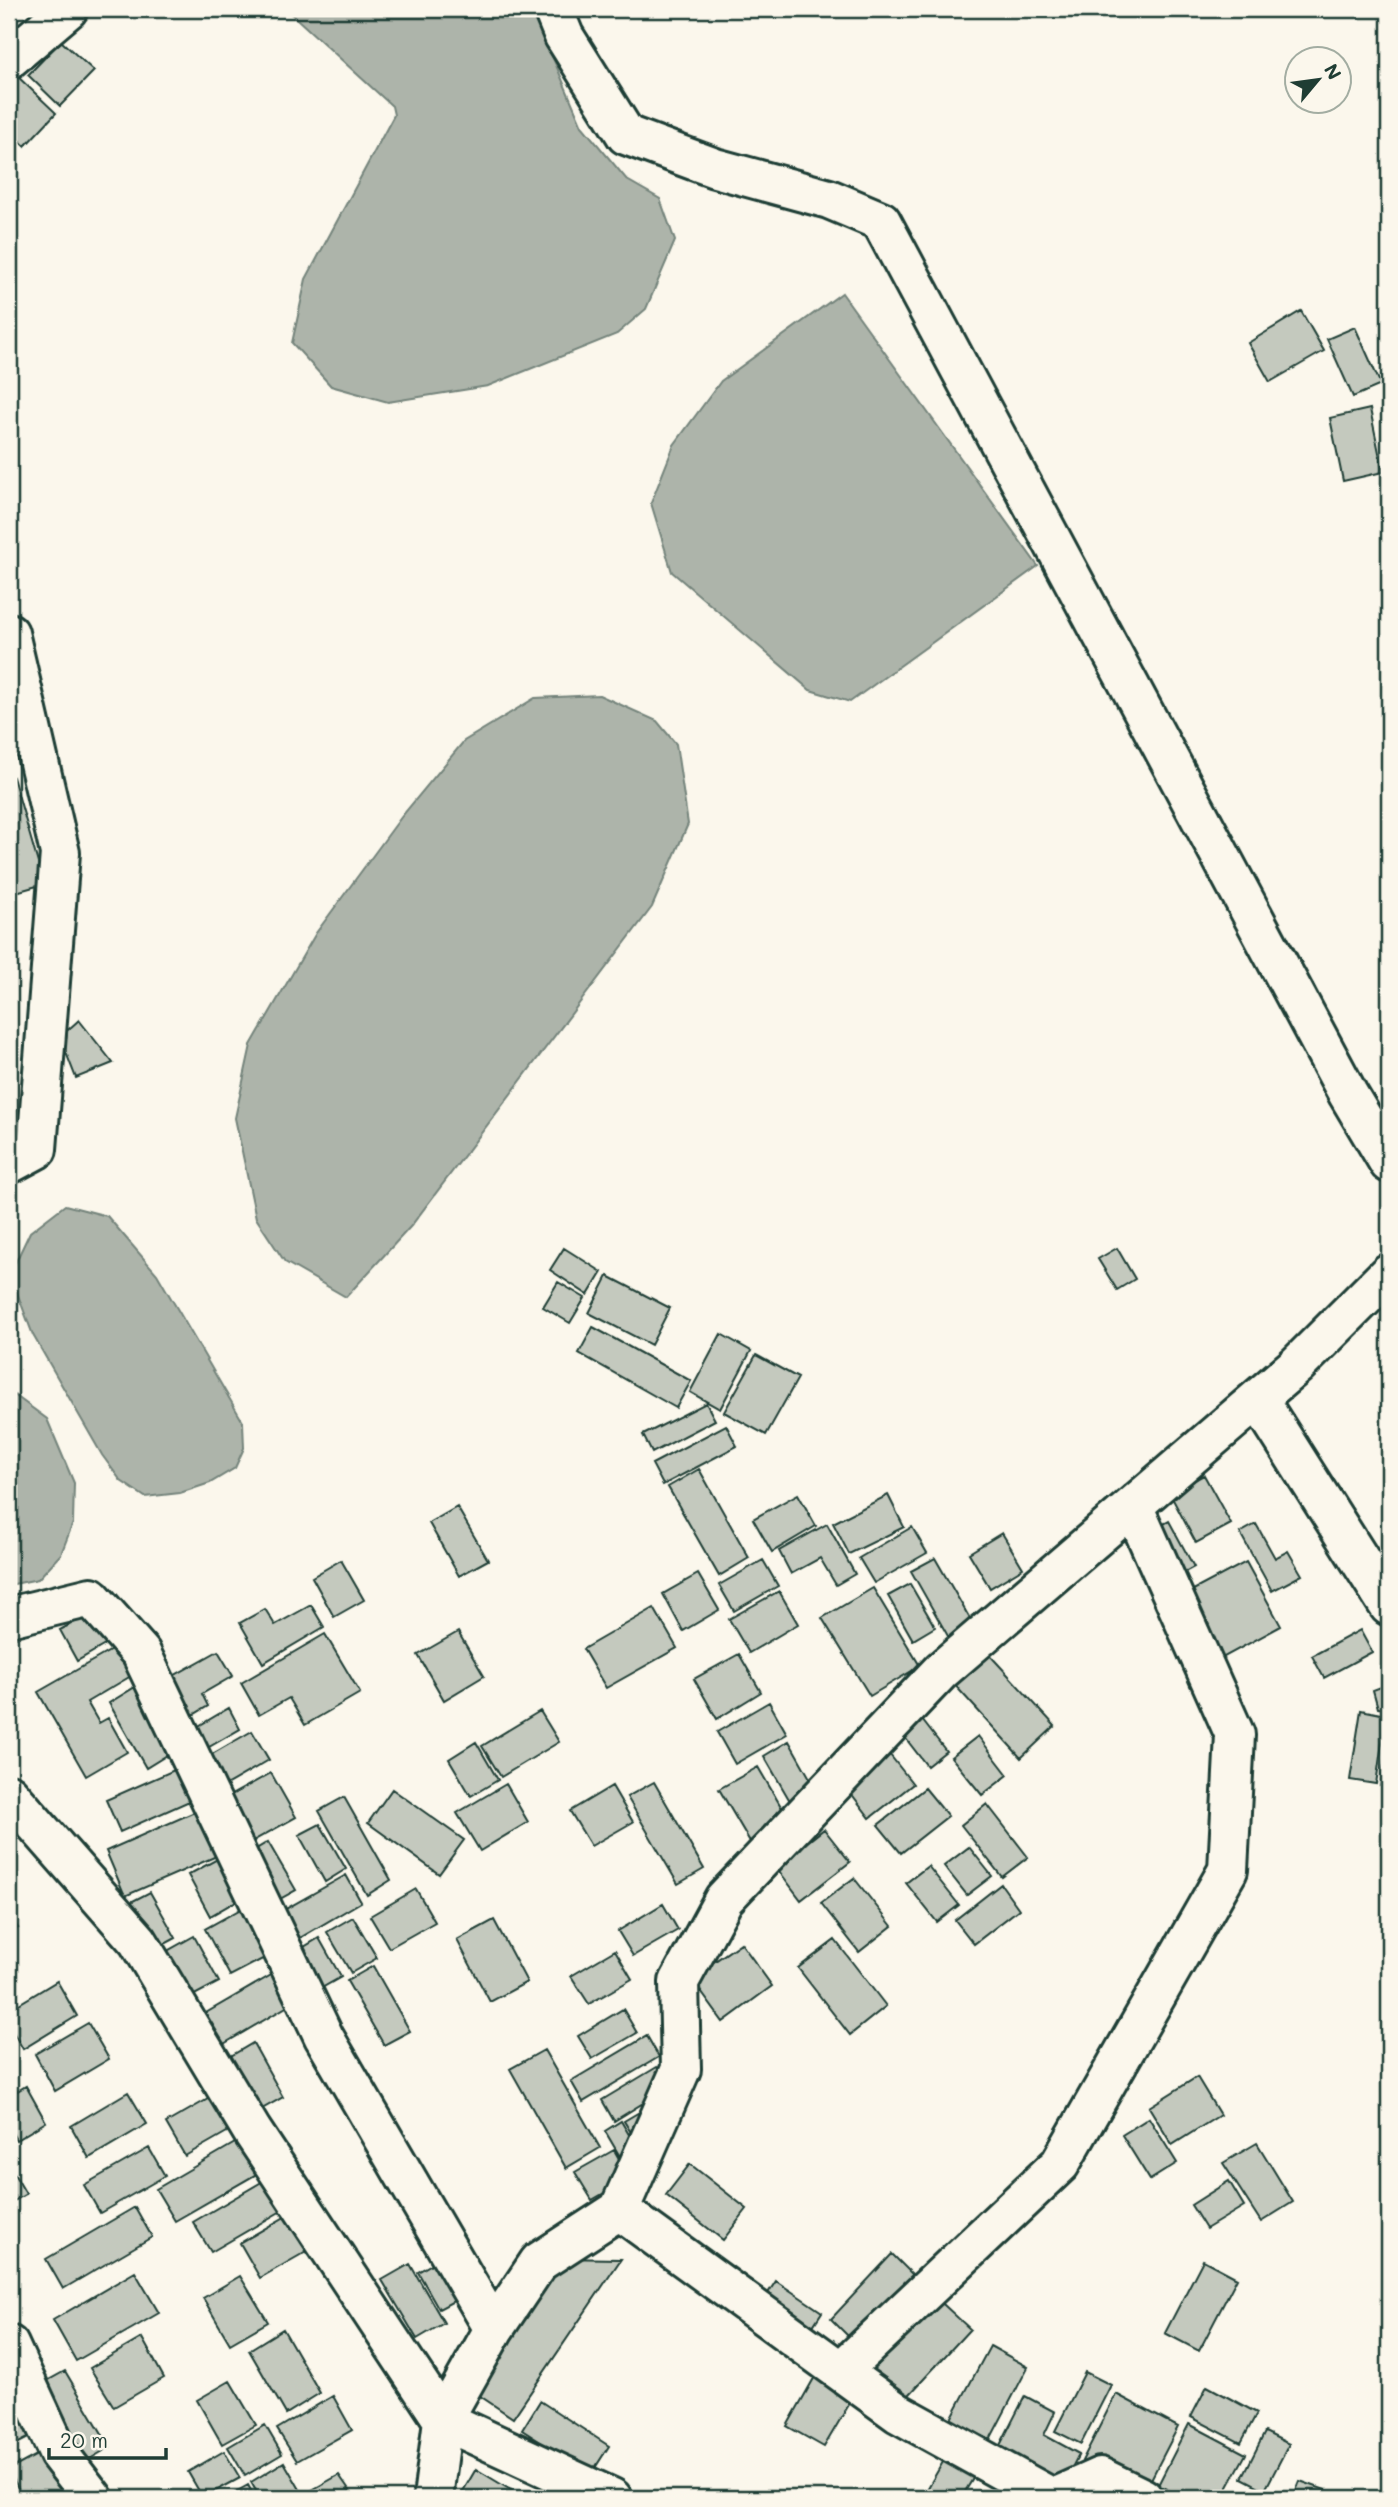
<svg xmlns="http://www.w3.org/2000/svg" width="1398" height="2507" font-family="Mali,sans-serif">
<rect width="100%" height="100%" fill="#fbf7ec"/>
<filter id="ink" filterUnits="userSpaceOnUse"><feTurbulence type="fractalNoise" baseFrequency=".0143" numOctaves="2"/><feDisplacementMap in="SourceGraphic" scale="14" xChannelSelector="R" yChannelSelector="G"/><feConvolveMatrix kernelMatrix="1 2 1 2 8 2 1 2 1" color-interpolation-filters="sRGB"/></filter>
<g filter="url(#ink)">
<path fill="#adb4aa" stroke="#74847b" stroke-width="2" d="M286 9H532L582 126 627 180 660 199 675 241 646 309 617 334 488 386 388 402 331 386 292 343 306 279 394 115 392 106Z
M842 293 1038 566 850 702 810 690 672 572 651 503 674 445 721 381Z
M599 695 657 721 676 744 688 824 652 907 411 1226 346 1297 285 1262 256 1218 235 1118 251 1045 316 933 402 816 464 741 535 698Z
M65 1205 107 1216 157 1274 243 1422 244 1448 235 1468 210 1483 180 1493 145 1497 121 1481 102 1455 33 1335 10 1274 30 1232Z
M9 1391 47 1419 74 1483 73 1523 61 1554 38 1579 9 1585Z"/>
<path fill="#c4c9be" stroke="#1f3d34" stroke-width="2" d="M61 41 94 71 60 106 28 75Z
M15 74 56 113 25 146 9 131V81Z
M1301 311 1324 351 1270 382 1248 343Z
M1355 327 1381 385 1353 397 1327 339Z
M1370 409 1383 472 1343 481 1330 418Z
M13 777 44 884 9 894V779Z
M79 1020 113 1063 76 1078 60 1037Z
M564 1248 602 1272 588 1295 550 1270Z
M1117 1248 1135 1279 1117 1290 1098 1259Z
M608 1276 670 1308 651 1345 589 1313Z
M558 1282 585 1298 570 1323 543 1307Z
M593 1327 691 1381 676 1408 579 1353Z
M721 1334 751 1351 720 1409 690 1392Z
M756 1355 798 1378 766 1435 724 1412Z
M706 1403 715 1420 652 1453 643 1435Z
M726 1425 737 1446 663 1485 652 1464Z
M699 1469 749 1558 719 1576 668 1487Z
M1204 1475 1231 1524 1196 1543 1170 1494Z
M798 1494 816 1526 772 1552 753 1519Z
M888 1495 904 1527 849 1554 833 1523Z
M457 1507 488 1560 459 1576 429 1523Z
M1169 1521 1194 1567 1172 1579 1147 1533Z
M827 1524 855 1574 836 1585 820 1558 791 1574 779 1551Z
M1256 1524 1275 1558 1288 1551 1302 1575 1272 1591 1240 1533Z
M912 1527 927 1553 874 1583 859 1558Z
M1002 1533 1023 1568 990 1588 969 1553Z
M935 1558 973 1624 949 1638 911 1571Z
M341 1560 364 1600 334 1617 312 1577Z
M763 1560 778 1586 734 1611 719 1585Z
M1246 1562 1281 1626 1215 1662 1180 1597Z
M698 1574 719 1610 683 1631 663 1594Z
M910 1584 935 1627 913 1640 888 1596Z
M873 1588 920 1666 870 1696 822 1618Z
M779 1591 798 1624 749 1653 729 1619Z
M311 1605 324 1627 263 1663 240 1623 265 1609 275 1625Z
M654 1608 677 1648 606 1688 583 1649Z
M93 1612 110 1642 77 1661 60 1630Z
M1360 1630 1372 1652 1324 1678 1312 1656Z
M458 1632 484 1676 444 1700 418 1655Z
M325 1634 360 1693 305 1725 289 1698 259 1715 241 1683Z
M115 1648 131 1676 87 1702 99 1723 108 1718 127 1752 86 1776 38 1692Z
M218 1651 233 1676 202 1694 208 1706 183 1721 161 1683Z
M987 1652 1055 1726 1021 1758 953 1683Z
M739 1654 761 1692 717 1719 694 1679Z
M1389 1684V1709L1378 1708 1373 1690Z
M135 1687 172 1752 146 1768 109 1703Z
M769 1702 787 1734 735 1764 717 1732Z
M229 1708 240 1729 197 1754 185 1734Z
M1361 1710 1386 1715 1376 1784 1350 1780Z
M540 1711 559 1742 501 1777 482 1746Z
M919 1716 946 1751 927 1766 900 1731Z
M252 1731 269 1760 212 1793 195 1764Z
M978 1736 1008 1775 982 1795 951 1757Z
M1389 1737V1788L1380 1786Z
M789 1741 815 1787 790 1801 764 1756Z
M476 1742 498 1780 471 1796 449 1759Z
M890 1755 913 1784 870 1818 847 1788Z
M181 1767 194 1799 120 1832 106 1800Z
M758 1767 793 1827 755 1850 719 1789Z
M271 1773 296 1817 242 1847 217 1803Z
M654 1782 704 1869 678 1884 627 1797Z
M506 1784 528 1822 480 1851 457 1813Z
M612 1786 633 1822 591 1846 570 1811Z
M925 1788 948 1816 901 1853 878 1825Z
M392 1789 464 1840 439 1874 368 1823Z
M344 1797 391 1880 367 1895 319 1811Z
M987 1804 1028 1857 1002 1877 961 1825Z
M199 1810 219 1855 125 1896 106 1851Z
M320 1824 346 1869 325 1882 299 1835Z
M824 1829 850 1862 801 1900 776 1867Z
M268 1842 296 1890 271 1904 243 1857Z
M969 1847 992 1876 967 1895 944 1866Z
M221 1857 243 1897 210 1916 188 1875Z
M928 1866 959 1905 937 1922 906 1883Z
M346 1875 361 1902 293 1942 277 1914Z
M854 1878 892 1926 859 1952 821 1903Z
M1001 1884 1019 1909 974 1944 955 1920Z
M416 1889 435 1922 389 1948 370 1916Z
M150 1892 176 1938 152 1951 127 1904Z
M663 1904 678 1930 633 1956 618 1931Z
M248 1905 274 1953 230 1976 205 1929Z
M9 1912 18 1928 9 1933Z
M353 1917 377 1958 351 1973 327 1932Z
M494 1920 527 1982 490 2002 457 1940Z
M194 1936 219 1982 187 1999 162 1954Z
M319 1938 341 1977 311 1994 289 1956Z
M835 1940 886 2006 850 2035 798 1968Z
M741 1943 772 1986 723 2022 691 1978Z
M615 1950 632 1979 589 2004 571 1976Z
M373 1966 410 2031 384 2045 347 1981Z
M280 1970 298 2000 222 2045 204 2014Z
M57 1981 77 2016 23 2049 9 2025V2010Z
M623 2009 637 2033 592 2059 578 2036Z
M88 2023 109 2059 55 2091 35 2054Z
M647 2036 659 2057 583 2102 571 2081Z
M253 2043 283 2097 255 2113 224 2060Z
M544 2050 600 2148 566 2168 510 2069Z
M657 2067 669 2087 614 2121 602 2100Z
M1197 2077 1220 2115 1172 2145 1149 2107Z
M26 2086 46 2122 16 2140 9 2127V2096Z
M128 2092 147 2124 89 2158 71 2126Z
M215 2095 234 2128 185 2156 166 2123Z
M641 2111 650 2126 633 2136 624 2121Z
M1149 2118 1177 2163 1150 2180 1122 2135Z
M621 2121 641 2155 625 2165 605 2131Z
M247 2136 267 2168 175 2221 156 2189Z
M1257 2143 1293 2202 1261 2222 1223 2163Z
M149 2148 165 2176 100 2213 84 2185Z
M614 2150 630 2178 592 2200 575 2172Z
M690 2164 747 2209 723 2240 666 2195Z
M9 2165 26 2194 9 2204Z
M265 2180 283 2210 211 2252 193 2222Z
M1229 2181 1244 2206 1206 2229 1191 2205Z
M135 2207 152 2237 63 2289 46 2259Z
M295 2211 316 2246 260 2278 240 2243Z
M892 2254 918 2280 857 2345 831 2319Z
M442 2258 463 2296 439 2309 418 2272Z
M553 2258 621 2259 513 2418 474 2392Z
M1203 2260 1237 2278 1199 2351 1165 2333Z
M410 2264 444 2323 417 2339 382 2280Z
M135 2272 159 2313 76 2361 53 2320Z
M240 2276 268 2322 230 2344 203 2298Z
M776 2281 822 2312 805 2338 759 2307Z
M931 2293 970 2329 898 2407 859 2371Z
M283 2329 320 2393 286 2414 249 2350Z
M142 2338 164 2378 114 2407 90 2368Z
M990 2346 1028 2367 984 2451 945 2430Z
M65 2371 110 2447 83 2463 38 2386Z
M1085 2372 1111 2385 1081 2444 1055 2431Z
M817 2373 854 2396 824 2447 787 2426Z
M230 2381 256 2425 222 2444 197 2400Z
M9 2384 36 2434 9 2448Z
M1207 2386 1257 2413 1241 2443 1191 2417Z
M1116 2394 1178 2427 1144 2493 1082 2461Z
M333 2396 352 2430 297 2461 277 2429Z
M1025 2396 1055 2412 1044 2435 1079 2454 1060 2491 994 2457Z
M540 2401 609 2446 591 2474 522 2430Z
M1189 2424 1246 2454 1222 2498H1184L1158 2485Z
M265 2425 282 2454 245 2476 228 2447Z
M1265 2432 1289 2444 1265 2490 1242 2478Z
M44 2451 65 2489 48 2498H23L9 2470Z
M224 2451 240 2478 203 2498 188 2472Z
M947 2455 977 2472 961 2498H922Z
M284 2462 305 2498H260L251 2482Z
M476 2469 524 2498H459Z
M339 2475 355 2498H317L312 2490Z
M1300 2481 1342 2496 1341 2498H1293Z
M248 2485 255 2498H225Z"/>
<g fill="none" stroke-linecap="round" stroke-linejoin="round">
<g stroke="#1f3d34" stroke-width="44">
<path id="minor" d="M553 9 564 36 626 135 715 168 829 199 881 221 1348 1094 1389 1163
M9 59 68 9
M9 633 60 853 37 1149 9 1164
M1258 1399 1389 1606
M9 1617 91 1597 141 1653 324 2037 494 2329
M9 1794 138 1941 252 2131 443 2420 612 2498
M619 2210 898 2413 1052 2498
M9 2345 59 2454 93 2498
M841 2371 1060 2164 1228 1870 1235 1735 1133 1506
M433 2498 443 2420 494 2329 539 2262 619 2210 681 2069 679 1982 724 1899 942 1670 1297 1365 1389 1273
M1053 2498 1100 2477 1143 2498"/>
</g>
<use href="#minor" stroke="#fbf7ec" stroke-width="38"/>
</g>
</g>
<rect width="1398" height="2507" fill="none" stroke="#fbf7ec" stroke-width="35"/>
<rect x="18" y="18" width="1363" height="2472" fill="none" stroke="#1f3d34" stroke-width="2.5" filter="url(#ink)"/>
<g transform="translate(1318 80) rotate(61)"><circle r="33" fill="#fbf7ec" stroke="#a3ada2" stroke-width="2"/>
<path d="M0-5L12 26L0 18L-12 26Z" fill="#1f3d34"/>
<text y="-10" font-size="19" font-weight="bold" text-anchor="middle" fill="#1f3d34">N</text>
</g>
<path d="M49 2448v10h117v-10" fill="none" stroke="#1f3d34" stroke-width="3.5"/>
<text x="60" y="2448" font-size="21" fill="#1f3d34" stroke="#fbf7ec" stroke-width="5" paint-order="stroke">20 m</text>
</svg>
